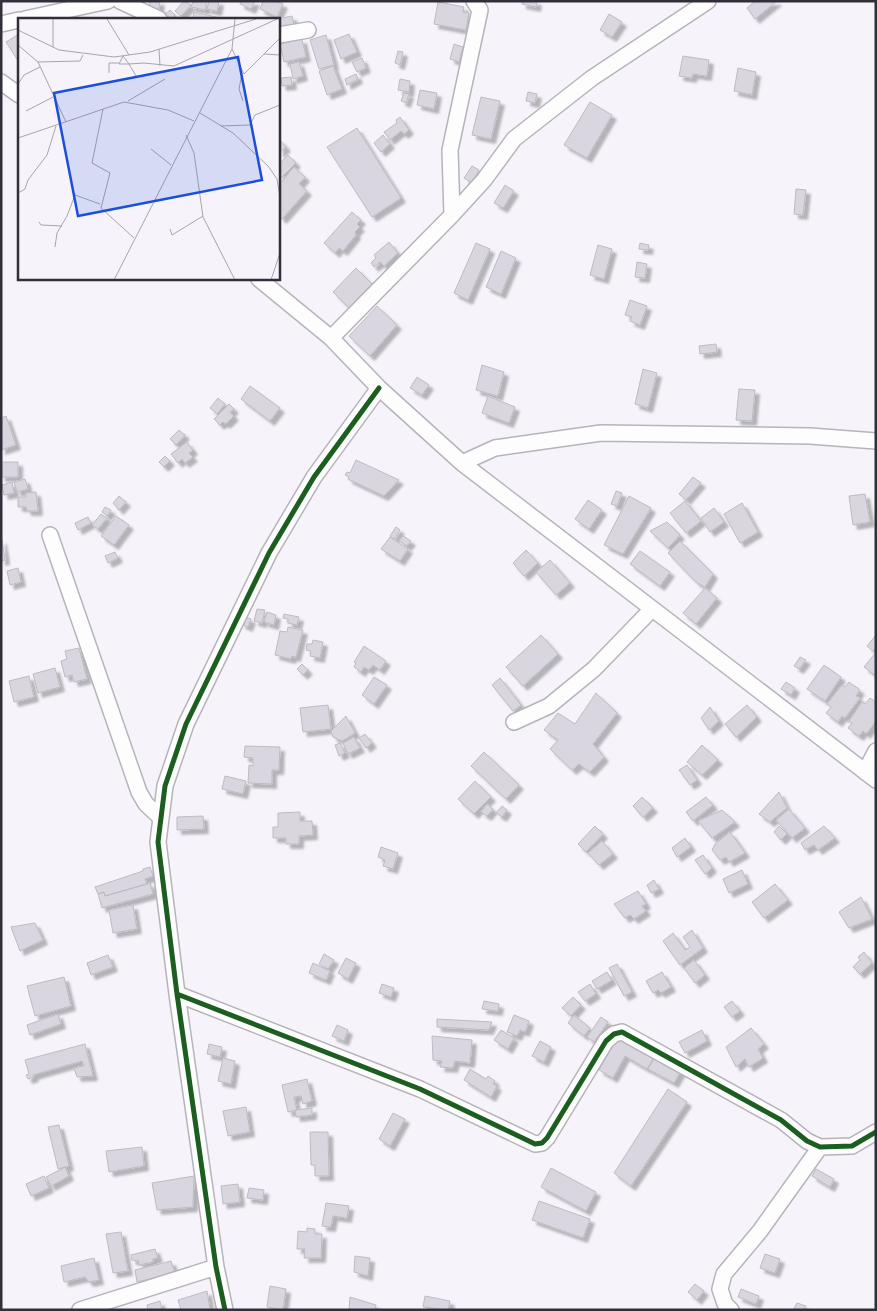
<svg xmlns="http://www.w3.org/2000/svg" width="877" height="1311" font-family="'DM Sans',sans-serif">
<defs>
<filter id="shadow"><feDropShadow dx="4.5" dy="4.5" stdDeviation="1" flood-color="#0004"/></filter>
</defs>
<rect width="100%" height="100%" fill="#f6f4fa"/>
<path fill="#d9d6e0" stroke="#bdbbc3" filter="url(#shadow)" d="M150 1H160L158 14 149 9Z
M184 1 191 5 181 16 175 11Z
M193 1H207L205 10 191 7Z
M209 1H219L217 11 207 9Z
M241 1H255L251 9 240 4Z
M263 1H276L283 4 277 17 260 9Z
M522 1H537L536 7 522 4Z
M755 1H777L755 19 747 8Z
M438 2 464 7 463 12 469 13 466 30 434 24Z
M170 10 175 15 172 18 164 15Z
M194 12 225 19H193Z
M609 14 622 22 612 37 600 30Z
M292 16 295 28 281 32 278 19Z
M19 34V62L6 42Z
M349 34 357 52 341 59 334 40Z
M326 35 334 65 319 69 310 40Z
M302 39 306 57 284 62 280 44Z
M454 44 463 47 459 62 450 59Z
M398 51 403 52 400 65 395 63Z
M683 56 709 60 707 76 693 74 692 78 679 76Z
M362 58 366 68 357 72 352 62Z
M299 62 303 76 293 79 290 64Z
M333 66 342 89 327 95 319 71Z
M738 68 756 72 752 95 734 91Z
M356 74 358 79 347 85 345 79Z
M291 77 292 85 282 86 281 78Z
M400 79 410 81 409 92 398 90Z
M420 90 437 93 434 109 417 105Z
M528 92 537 94 535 103 526 101Z
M404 93 409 94 406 103 401 101Z
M481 97 500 101 491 139 472 135Z
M590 102 612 115 587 158 564 145Z
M400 117 409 130 404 134 401 131 390 140 384 132 397 123 396 120Z
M357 128 401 198 372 217 327 147Z
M383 135 390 144 381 152 374 143Z
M279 139 286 147 279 153Z
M288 155 296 163 279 180V164Z
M472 166 479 170 472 183 464 178Z
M294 167 305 177 299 184 307 191 282 219 279 216V185Z
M505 185 514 191 503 208 494 203Z
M796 189 806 190 803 215 794 214Z
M352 212 361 220 357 224 360 227 355 232 356 235 343 251 339 248 335 253 324 243Z
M389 242 398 253 384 266 380 262 374 267 371 263 376 258 374 255Z
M476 243 490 249 468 300 454 293Z
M640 243 649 245 648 250 639 249Z
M598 245 612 249 604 279 590 275Z
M501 251 516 258 501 294 486 287Z
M637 262 647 264 645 278 635 277Z
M356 268 372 284 349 308 333 292Z
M630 300 647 306 640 325 630 321 632 317 625 315Z
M377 306 397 325 370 356 349 336Z
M716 344 717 352 700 354 699 346Z
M482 365 504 372 498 396 476 390Z
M643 369 657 373 648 408 635 404Z
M417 377 429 385 422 395 410 388Z
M250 386 280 408 270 421 241 399Z
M739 389 755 390 752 421 736 420Z
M488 396 515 407 509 423 482 413Z
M218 398 225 404 217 414 210 408Z
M229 404 234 409 230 412 234 416 226 424 223 422 220 425 214 419Z
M6 416 16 445 1 450V418Z
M179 430 185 435 176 445 170 439Z
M187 442 193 450 189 453 193 457 185 463 182 459 178 463 171 454Z
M165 456 170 461 164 467 159 462Z
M356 460 399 480 384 496 348 479 349 477 345 475 347 472 350 473Z
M1 462H18V477H1Z
M693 477 701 483 686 500 679 494Z
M25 479 28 489 17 492 14 482Z
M12 482 14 493 4 495 2 485Z
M616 491 622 493 617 506 611 504Z
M36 492 38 511H27L26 507H18V497H26V493Z
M865 494 870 522 853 525 849 496Z
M119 496 126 502 119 510 113 503Z
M629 496 651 508 623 554 604 545Z
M588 500 602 510 589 529 575 519Z
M685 501 701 521 686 533 670 513Z
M742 503 758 532 740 543 724 514Z
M105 507 111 510 107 516 102 512Z
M714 508 724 522 710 532 701 518Z
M101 514 107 518 98 529 92 525Z
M116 516 129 525 114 545 101 536Z
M88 517 91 523 78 530 75 523Z
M667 522 680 535 668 548 650 531Z
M396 527 400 530 394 539 390 536Z
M403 536 411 541 407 546 399 541Z
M390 537 408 549 400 561 381 549Z
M2 540 5 560 1 561V540Z
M680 541 713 574 705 587 696 582 668 553Z
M526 550 538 563 524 576 513 563Z
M640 551 670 572 660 586 630 564Z
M115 552 118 558 108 563 105 556Z
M550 560 570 583 556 595 536 572Z
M18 568 21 582 10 585 7 571Z
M705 588 717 598 696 624 683 613Z
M257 609 265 610 262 623 254 621Z
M267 612 276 615 274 625 264 622Z
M284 614 299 617 297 625 288 623V619L283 618Z
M243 616 251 619 248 627 241 624Z
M288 627 303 630 296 657 292 656 291 659 275 655 280 631 287 632Z
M541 635 558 654 523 686 506 667Z
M876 635V647L873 651 867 646Z
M313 640 323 642 320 658 310 656 311 651 306 650 307 644H312Z
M364 646 386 661 380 670 373 665 369 670 364 667 361 672 354 667 356 663 354 662Z
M79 648 87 679 74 682 72 675 65 677 61 661 67 659 65 651Z
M876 652V676L864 667Z
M800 657 806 660 799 669 794 666Z
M302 664 308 670 303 675 297 669Z
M824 665 841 677 825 701 807 689Z
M55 668 60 687 38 693 33 674Z
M29 676 34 697 14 702 9 681Z
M374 677 387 685 374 704 362 695Z
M500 678 521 705 513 711 492 685Z
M786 682 795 688 791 695 781 689Z
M849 682 860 690 856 696 860 698 845 718 842 716 838 722 826 713 831 707 827 704 842 685 845 687Z
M596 693 617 713 593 744 604 757 590 772 579 764 572 770 550 749 558 740 544 730 558 713 575 724Z
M870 698 876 702V721L866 734 863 731 859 736 848 728 852 723 849 721 862 702 865 704Z
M328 705 331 729 303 732 300 708Z
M747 705 757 717 736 737 725 724Z
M710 707 719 721 709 730 701 718Z
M346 716 355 733 342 741 333 737 331 731Z
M365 734 372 743 366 748 359 738Z
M354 737 360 748 348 754 343 743Z
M340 743 345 753 339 756 335 745Z
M702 745 718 760 702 775 687 762Z
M245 746 280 747 279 770H272V784L248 783 249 765 253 766V758L244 757Z
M484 752 519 785 506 799 471 766Z
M687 765 697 780 690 785 679 770Z
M225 776 246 781 243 794 222 789Z
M475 781 491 797 474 814 458 799Z
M779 792 787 808 770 822 759 814Z
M642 797 653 808 643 817 633 806Z
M706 797 713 805 693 821 686 812Z
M487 804 493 809 487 816 481 812Z
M502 806 507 810 502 817 496 813Z
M789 809 805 828 792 838 776 820Z
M722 810 735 822 712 838 698 821Z
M300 812V821H312L313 835 299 836V844H286V838H273V827H278V813Z
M203 816 204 829 177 830V817Z
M595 826 603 834 586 852 578 844Z
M779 826 787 834 781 840 774 832Z
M824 826 835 838 818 850 814 845 805 850 801 843Z
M730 832 745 853 729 862 726 857 720 860 712 850 715 844Z
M685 838 691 847 677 857 672 848Z
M602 841 613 854 599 865 588 853Z
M381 847 398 853 393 869 383 866 385 860 378 857Z
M703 855 712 868 705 874 695 860Z
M150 867 153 876 145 879 147 884 105 896 104 892 98 894 95 887 143 871V869Z
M742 870 748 884 729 893 723 879Z
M654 880 659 889 651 893 647 885Z
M150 883 153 894 102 908 98 894 104 892 105 896Z
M775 884 788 900 764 918 752 902Z
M638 891 646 904 642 906 646 911 634 919 630 915 625 918 614 904Z
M861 897 872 919 849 928 839 912Z
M133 905 137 929 113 933 109 910Z
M35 923 43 940 20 951 11 927Z
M692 930 703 948 680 965 663 941 673 933 685 950 690 947 683 937Z
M864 952 872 963 860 974 853 967 860 960 858 957Z
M324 954 334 960 328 969 319 964Z
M108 955 113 967 91 975 87 963Z
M346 958 356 963 348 979 338 973Z
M694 960 705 975 695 983 684 968Z
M313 963 330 971 326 980 309 973Z
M617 964 632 992 624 996 609 968Z
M607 972 612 980 597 989 592 981Z
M662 972 671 987 661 993 658 990 653 993 646 981Z
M64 977 71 1006 35 1016 27 986Z
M382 984 394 988 391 997 379 993Z
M590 984 596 994 585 1001 578 992Z
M573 997 581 1005 571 1016 562 1008Z
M484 1001 499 1004 498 1011 482 1009Z
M732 1001 740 1011 732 1017 724 1007Z
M58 1014 61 1024 30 1035 27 1025Z
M514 1015 529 1021 525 1032 520 1030 517 1036 507 1032Z
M574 1015 590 1028 584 1036 568 1023Z
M601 1017 608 1022 594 1042 587 1037Z
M437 1019 492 1022 489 1030 437 1027Z
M337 1025 348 1030 344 1041 332 1036Z
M751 1028 764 1044 758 1049 763 1058 749 1067 745 1059 736 1067 726 1047Z
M501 1030 514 1038 508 1049 494 1040Z
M702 1030 707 1041 685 1053 679 1042Z
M619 1033 656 1054 647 1069 625 1056 613 1078 599 1070Z
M432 1036 472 1040 470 1063 455 1061 453 1068 440 1067 442 1061 433 1060Z
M540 1041 551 1047 544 1062 532 1056Z
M85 1044 93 1076 77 1077 74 1068 84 1066 82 1061 33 1075 34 1077 28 1079 26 1075 29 1074 25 1060Z
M209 1044 222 1047 220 1057 207 1054Z
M656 1055 682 1069 674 1083 648 1069Z
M223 1058 235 1061 231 1084 218 1081Z
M470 1069 486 1079 488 1076 495 1081 493 1084 497 1086 491 1097 464 1080Z
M307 1079 312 1101 303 1104 301 1096 294 1097 297 1110 288 1112 282 1085Z
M668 1089 687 1102 631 1186 614 1173Z
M246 1107 250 1132 228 1136 223 1111Z
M312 1108V1115L296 1117 295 1110Z
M393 1113 405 1119 390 1146 379 1139Z
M59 1125 69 1166 58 1169 48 1127Z
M310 1132H328L329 1176H315V1165H311Z
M142 1147 144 1166 109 1172 106 1151Z
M65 1167 69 1176 51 1186 46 1177Z
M551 1168 596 1192 586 1211 541 1187Z
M816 1169 834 1179 830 1187 812 1176Z
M44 1176 49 1188 31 1196 26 1184Z
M194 1176 193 1207 157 1210 152 1183Z
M238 1184 240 1202 223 1204 221 1186Z
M249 1188 264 1190 263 1200 247 1198Z
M539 1201 590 1219 583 1238 532 1220Z
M326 1203 349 1206 347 1218 333 1216 331 1227 322 1226Z
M307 1228 315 1229V1234H322L321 1258H304L305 1249H297L298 1231 307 1232Z
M121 1232 128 1271 113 1273 106 1234Z
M155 1249 158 1258 153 1259V1262L139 1265V1261L132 1260 131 1255Z
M765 1254 780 1259 775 1273 760 1268Z
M355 1256 370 1258 368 1276 354 1272Z
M94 1258 99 1280 89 1282 85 1277 64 1282 61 1266Z
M171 1261 175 1273 137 1282 135 1270Z
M695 1284 704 1291 697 1300 688 1292Z
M270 1286 286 1289 283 1310 267 1307Z
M741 1289 759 1296 756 1304 738 1297Z
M207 1291 210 1310H181L178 1300Z
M425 1296 450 1301 448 1310 423 1307Z
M350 1297 376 1305 375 1310H349Z
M160 1301 162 1310H148L147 1305Z
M797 1303 806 1306 804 1310H793Z"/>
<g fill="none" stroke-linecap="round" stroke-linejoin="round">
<g stroke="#b6b3bb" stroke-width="18">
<path id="minor" d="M120 1 159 19
M25 19 108 1
M1 24 19 20
M279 35 308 30
M1 82 19 95
M452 215 450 150 480 10 474 1
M259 279 331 338 379 388 462 463 876 780
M331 338 452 215 484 180 514 139 592 78 708 1
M462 463 495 448 601 433 810 436 876 441
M50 535 139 792 146 804 161 818
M514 722 549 706 594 669 652 609
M865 772 876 751
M177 994 420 1089 535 1144 542 1143 547 1138 606 1041 614 1034 622 1032 781 1120 807 1141 820 1147 852 1146 876 1132
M80 1310 216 1267
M225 1310 216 1267 177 994 158 842 165 786 186 724 269 553 314 477 379 388
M731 1310 725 1304 720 1289 724 1274 760 1231 820 1147"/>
</g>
<use href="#minor" stroke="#fefdfe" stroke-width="15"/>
<g stroke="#fff" stroke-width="8">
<path id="cycleway" d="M177 994 420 1089 535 1144 542 1143 547 1138 606 1041 614 1034 622 1032 781 1120 807 1141 820 1147 852 1146 876 1132
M225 1310 216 1267 177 994 158 842 165 786 186 724 269 553 314 477 379 388"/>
</g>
<use href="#cycleway" stroke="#1b5e20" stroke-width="5"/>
</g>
<g transform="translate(18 18)">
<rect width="262" height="262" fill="#f6f4fa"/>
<path fill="none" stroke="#a8a5ad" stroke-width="1" d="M89 1 111 37M0 12 41 32 96 39 132 34 238 1M0 27 20 44 62 43 65 37M35 29V1M141 31 142 48M214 31 226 56 262 20M246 36 262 37M20 44 48 104M91 55V45H101M224 55 221 71 225 83M118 58 111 46 105 38 101 46H111L126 45 156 48 259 1M0 66 6 57 22 49M110 83 147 61M85 91 74 145 92 155 83 190 116 220M8 93 35 79M182 95 215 115 250 148 259 161 262 179M203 108 232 107 237 97 262 87M168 117 176 135 185 199 217 262M0 120 106 84 150 92 176 103M133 131 153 147M0 175 7 171 10 162 29 137 38 108M21 204 23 207 44 208M152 211 154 217 185 198M37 229 39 215 49 198 57 177 82 186M96 262 214 31 217 1M253 262 262 235"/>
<path fill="#1d4ed8" fill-opacity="0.15" stroke="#1d4ed8" stroke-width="2.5" d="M220 39 244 162 60 198 36 75Z"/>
<rect width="262" height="262" fill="none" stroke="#322f3a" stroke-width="2.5"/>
</g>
<rect width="877" height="1311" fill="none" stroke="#322f3a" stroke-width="5"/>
</svg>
